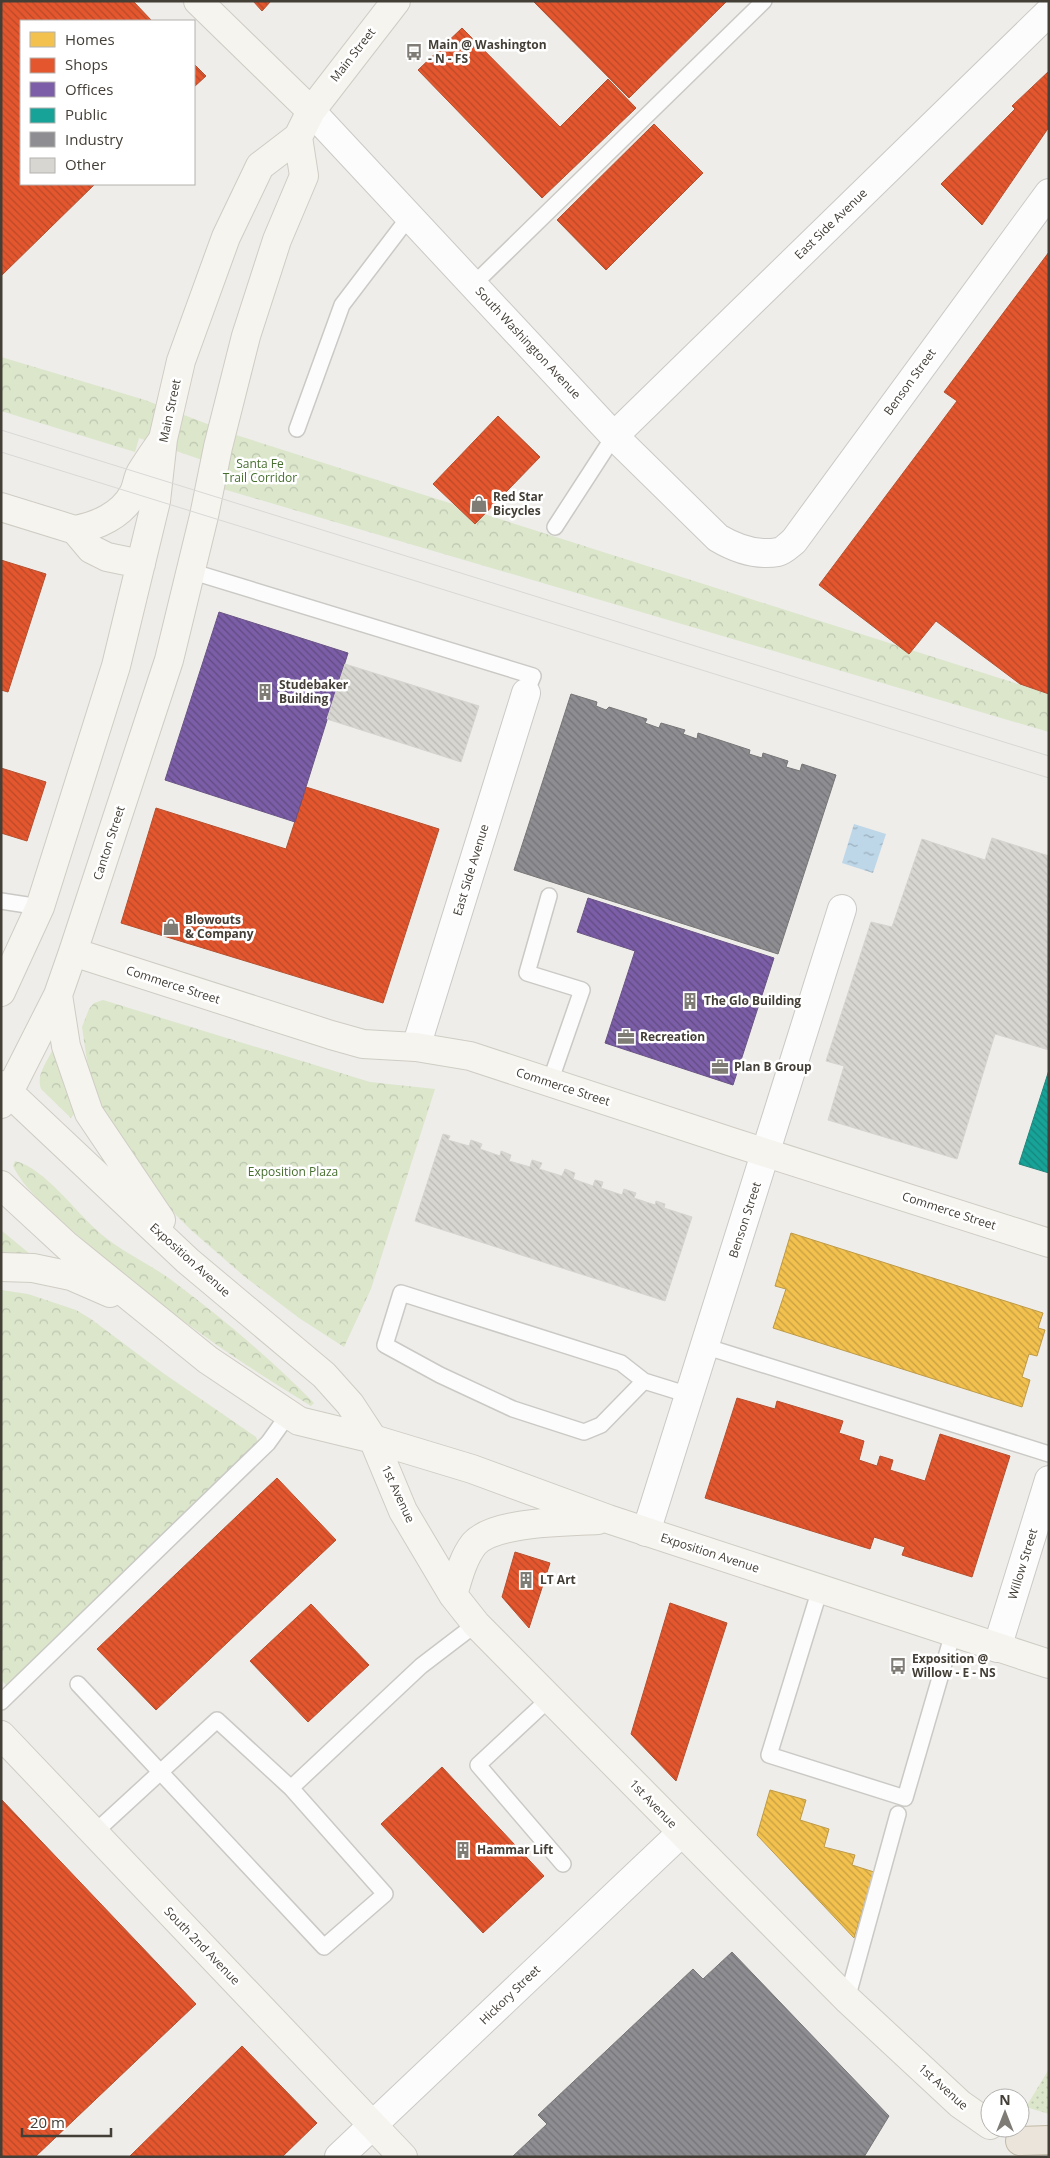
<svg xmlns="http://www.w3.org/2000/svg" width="1050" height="2158" font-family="'Open Sans',sans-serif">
<defs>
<pattern id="grass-dots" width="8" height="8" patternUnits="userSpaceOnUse" patternTransform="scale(1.25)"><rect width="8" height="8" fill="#dbe6cb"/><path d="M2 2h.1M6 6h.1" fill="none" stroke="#bdc6af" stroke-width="1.8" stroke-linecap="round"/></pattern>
<pattern id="forest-crowns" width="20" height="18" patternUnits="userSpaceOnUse" patternTransform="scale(1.25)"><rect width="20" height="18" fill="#dbe6cb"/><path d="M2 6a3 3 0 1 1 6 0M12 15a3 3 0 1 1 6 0" fill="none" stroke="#bdc6af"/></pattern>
<pattern id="water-ripples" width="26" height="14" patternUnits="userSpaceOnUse" patternTransform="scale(1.25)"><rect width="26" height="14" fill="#bdd6e8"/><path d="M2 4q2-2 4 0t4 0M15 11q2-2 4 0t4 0" fill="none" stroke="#9bafbd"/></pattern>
<pattern id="homes-back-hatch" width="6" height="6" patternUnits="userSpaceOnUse" patternTransform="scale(1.25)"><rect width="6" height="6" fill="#f2c14e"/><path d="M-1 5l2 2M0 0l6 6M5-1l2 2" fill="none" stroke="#c69e42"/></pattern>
<pattern id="shops-back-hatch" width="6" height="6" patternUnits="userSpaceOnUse" patternTransform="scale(1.25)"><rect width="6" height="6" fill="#e4572e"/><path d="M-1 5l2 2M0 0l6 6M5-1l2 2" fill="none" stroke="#ba4928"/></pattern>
<pattern id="offices-back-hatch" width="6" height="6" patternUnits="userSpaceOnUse" patternTransform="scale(1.25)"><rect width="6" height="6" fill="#7b5ea7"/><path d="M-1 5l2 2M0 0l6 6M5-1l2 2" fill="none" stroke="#614b81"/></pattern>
<pattern id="public-back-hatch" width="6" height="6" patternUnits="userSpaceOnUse" patternTransform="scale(1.25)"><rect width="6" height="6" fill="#17a398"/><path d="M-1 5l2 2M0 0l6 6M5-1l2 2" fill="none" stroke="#16867d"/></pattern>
<pattern id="industry-back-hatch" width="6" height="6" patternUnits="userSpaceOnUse" patternTransform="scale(1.25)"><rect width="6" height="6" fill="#8d8d92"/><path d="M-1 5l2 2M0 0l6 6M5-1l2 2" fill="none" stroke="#757578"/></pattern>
<pattern id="building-back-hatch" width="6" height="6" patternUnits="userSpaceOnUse" patternTransform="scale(1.25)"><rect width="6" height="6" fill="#d7d6d1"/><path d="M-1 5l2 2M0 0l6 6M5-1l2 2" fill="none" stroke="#bab9b4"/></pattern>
</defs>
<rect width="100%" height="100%" fill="#eeede9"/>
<path fill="url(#grass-dots)" d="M1049 2069V2114L1026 2107Z"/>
<path fill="url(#forest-crowns)" d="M1 357 145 400 236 435 1049 694V732L223 489 228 469 139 438 135 452 1 411Z
M103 1000 370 1082 435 1089 371 1289 344 1347 299 1318 245 1277 191 1230 162 1201 104 1112 93 1083 87 1061 82 1027 89 1009 94 1003Z
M54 1049 57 1052 64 1086 74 1114 71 1118 41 1089C36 1076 46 1063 52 1051Z
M15 1161C45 1168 76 1213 101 1234 122 1252 148 1263 170 1279 221 1317 270 1358 314 1403L311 1406C224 1353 138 1292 63 1222 45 1205 24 1189 13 1166Z
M1 1230 30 1254 1 1255Z
M1 1290 28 1294 76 1310 91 1319 163 1373 256 1437 259 1445 9 1688 1 1680Z"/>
<path fill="url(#water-ripples)" d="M854 824 886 834 873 873 842 863Z"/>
<path fill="url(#homes-back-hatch)" stroke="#be9a47" d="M791 1233 1043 1313 1038 1328 1045 1330 1037 1356 1029 1354 1022 1377 1030 1380 1022 1407 773 1328 786 1289 775 1286Z
M770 1790 806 1800 800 1820 829 1829 824 1847 855 1855 852 1865 874 1872 854 1938 757 1835Z"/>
<path fill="url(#shops-back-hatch)" stroke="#b45030" d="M1 1H133L152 21H21V184H95L1 276Z
M253 1H271L262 11Z
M533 1H727L629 98Z
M462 28 560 127 608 79 636 108 542 198 418 70Z
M194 64 206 76 194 87Z
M1049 71V127L982 225 941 184 1015 109 1012 106Z
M654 124 703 173 606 270 557 220Z
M1049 252V694L1020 684 936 621 909 654 819 585 957 401 944 392Z
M498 416 540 457 475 524 433 484Z
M1 560 46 574 8 692 1 690Z
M1 768 46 782 27 841 1 833Z
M306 787 439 829 383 1003 121 923 156 808 286 849Z
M737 1398 775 1409 777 1401 843 1421 839 1433 864 1441 859 1460 877 1466 880 1456 893 1460 890 1470 925 1481 940 1434 1010 1456 972 1577 902 1555 905 1547 874 1537 870 1549 705 1498Z
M277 1478 336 1540 156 1710 97 1649Z
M515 1552 550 1563 529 1628 502 1597Z
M670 1603 727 1623 676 1781 631 1734Z
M311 1604 369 1665 308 1722 250 1661Z
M442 1767 544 1876 483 1933 381 1824Z
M1 1799 196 2004 35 2157H1Z
M242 2046 317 2123 282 2157H129Z"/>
<path fill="url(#offices-back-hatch)" stroke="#6a5485" d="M219 612 348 653 295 822 165 780Z
M588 898 774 958 733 1085 605 1043 635 951 577 932Z"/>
<path fill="url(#public-back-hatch)" stroke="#24857b" d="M1049 1070V1173L1019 1164Z"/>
<path fill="url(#industry-back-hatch)" stroke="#777576" d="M571 694 597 702 596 706 606 710 609 707 647 719 645 723 659 728 661 723 685 730 683 734 697 739 698 733 750 750 749 754 762 758 763 753 788 761 786 767 800 771 802 764 836 775 778 954 514 870Z
M732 1952 889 2116 864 2157H512L547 2124 538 2115 693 1969 703 1979Z"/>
<path fill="url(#building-back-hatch)" stroke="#d6d4cf" d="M345 664 479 706 461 762 327 719Z
M992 838 1049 856V1050L995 1034 957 1159 828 1120 844 1066 826 1061 871 922 892 927 922 839 985 860Z
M443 1134 450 1136 448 1140 469 1146 471 1140 482 1144 480 1149 500 1156 501 1151 511 1155 509 1161 530 1167 532 1160 542 1163 539 1169 562 1176 565 1169 575 1173 573 1179 593 1186 595 1180 603 1182 601 1188 622 1195 624 1189 636 1193 634 1198 655 1205 656 1201 665 1204 664 1208 692 1217 665 1301 415 1221Z"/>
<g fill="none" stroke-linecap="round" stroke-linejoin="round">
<g stroke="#cac9c5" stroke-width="18">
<path id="lane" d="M474 284 764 1
M297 429 342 305 409 217
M555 527 614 436
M190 571 533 676 526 693
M549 896 527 973 582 990 550 1082
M1 901 40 907
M704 1346 1049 1454
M644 1381 601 1425 584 1432 513 1409 440 1375 385 1345 401 1293 621 1363 644 1381 689 1395
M820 1589 769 1755 905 1798 953 1633
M78 1684 324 1947 385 1894 291 1788
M549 1699 478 1765 563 1864
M1 1702 268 1443 288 1415
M94 1833 217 1720 291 1788 421 1666 476 1624
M847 1999 898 1814"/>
</g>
<g stroke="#cac9c5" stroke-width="30">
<path id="street" d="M311 111 614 436 718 538C735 548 757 556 778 552 783 551 789 545 794 541L1049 193
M614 436 1049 12
M416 1047 526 693
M646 1532 842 909
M997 1648 1049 1480
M339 2157 681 1833"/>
</g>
<g stroke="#cfccc3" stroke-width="30">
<path id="secondary" d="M198 1 311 111
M1 507 75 530 91 549 107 557 141 564
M75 530C97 526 122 515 133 494 137 487 137 479 141 472 147 462 154 452 161 442
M73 952 331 1035 363 1044 416 1047 470 1056 735 1143 1049 1243
M1 992 40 907 116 666 156 501 163 439 181 361 226 237 260 166 298 137 311 111 396 1
M58 995 66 1046 89 1113 161 1220
M1 1085 188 1261 324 1375 350 1404 373 1439 403 1511 453 1595 476 1624 847 1999 960 2104 990 2125
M1 1104 9 1092 58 995 73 952 169 660 204 516 218 447 246 336 277 240 304 176 298 137
M1 1185 67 1246 208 1360 299 1421 373 1439 472 1469 608 1519 1049 1664
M1 1267 33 1268 71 1276 110 1293
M453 1595C458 1578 463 1558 474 1544 494 1521 568 1522 598 1520
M1 1735 403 2157"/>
</g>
<g stroke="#c3baa7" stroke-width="30">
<path id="highway" d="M1020 2141 1049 2140"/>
</g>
<use href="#lane" stroke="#fcfcfc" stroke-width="15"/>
<use href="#street" stroke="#fcfcfc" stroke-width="28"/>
<use href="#secondary" stroke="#f5f4ef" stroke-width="28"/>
<use href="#highway" stroke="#eae4da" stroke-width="28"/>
<path stroke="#d8d8d7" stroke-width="1" d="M1 430 1049 756
M1 452 1049 778"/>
</g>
<defs>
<g id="bus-bare" transform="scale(1.35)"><path d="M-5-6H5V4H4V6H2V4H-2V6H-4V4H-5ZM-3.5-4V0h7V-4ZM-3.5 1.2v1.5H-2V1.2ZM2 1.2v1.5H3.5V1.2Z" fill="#7f7b75" stroke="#fff" stroke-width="2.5" paint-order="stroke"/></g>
<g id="shop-bare" transform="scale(1.35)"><path d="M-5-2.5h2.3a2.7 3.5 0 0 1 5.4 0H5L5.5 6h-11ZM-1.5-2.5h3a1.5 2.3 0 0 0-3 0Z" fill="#7f7b75" stroke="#fff" stroke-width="2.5" paint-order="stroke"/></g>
<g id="building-bare" transform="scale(1.35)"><path d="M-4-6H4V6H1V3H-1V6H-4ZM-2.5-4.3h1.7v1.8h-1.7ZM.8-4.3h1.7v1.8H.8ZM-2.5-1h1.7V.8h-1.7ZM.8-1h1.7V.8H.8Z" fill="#7f7b75" stroke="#fff" stroke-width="2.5" paint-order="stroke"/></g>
<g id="office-bare" transform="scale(1.35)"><path d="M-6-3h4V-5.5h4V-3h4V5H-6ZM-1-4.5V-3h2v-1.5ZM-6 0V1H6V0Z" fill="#7f7b75" stroke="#fff" stroke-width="2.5" paint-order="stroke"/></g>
</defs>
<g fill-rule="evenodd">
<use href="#bus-bare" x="414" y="52"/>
<use href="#shop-bare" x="479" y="504"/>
<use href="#building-bare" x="265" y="692"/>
<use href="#shop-bare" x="171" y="927"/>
<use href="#building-bare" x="690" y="1001"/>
<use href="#office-bare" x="626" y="1037"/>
<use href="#office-bare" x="720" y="1067"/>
<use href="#building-bare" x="526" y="1580"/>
<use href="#bus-bare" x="898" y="1666"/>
<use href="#building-bare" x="463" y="1850"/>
</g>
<g text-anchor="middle" stroke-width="5" stroke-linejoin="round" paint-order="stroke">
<g font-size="12" font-weight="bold" fill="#433e36" stroke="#fff" text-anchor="start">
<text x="428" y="49">Main @ Washington<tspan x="428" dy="14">- N - FS</tspan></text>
<text x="493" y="501">Red Star<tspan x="493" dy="14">Bicycles</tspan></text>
<text x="279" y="689">Studebaker<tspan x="279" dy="14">Building</tspan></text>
<text x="185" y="924">Blowouts<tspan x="185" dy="14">&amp; Company</tspan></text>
<text x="704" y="1005">The Glo Building</text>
<text x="640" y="1041">Recreation</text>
<text x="734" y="1071">Plan B Group</text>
<text x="540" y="1584">LT Art</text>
<text x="912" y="1663">Exposition @<tspan x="912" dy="14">Willow - E - NS</tspan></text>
<text x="477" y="1854">Hammar Lift</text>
</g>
<g font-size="12" fill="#433e36" stroke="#fff">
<text transform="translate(353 55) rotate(-52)" y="4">Main Street</text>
<text transform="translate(831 224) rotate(-44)" y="4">East Side Avenue</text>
<text transform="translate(528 343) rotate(47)" y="4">South Washington Avenue</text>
<text transform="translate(910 382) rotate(-54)" y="4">Benson Street</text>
<text transform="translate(170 411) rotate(-78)" y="4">Main Street</text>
<text transform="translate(109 843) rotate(-72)" y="4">Canton Street</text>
<text transform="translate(471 870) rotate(-73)" y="4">East Side Avenue</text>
<text transform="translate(173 985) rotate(18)" y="4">Commerce Street</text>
<text transform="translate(563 1087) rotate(18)" y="4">Commerce Street</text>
<text transform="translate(949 1211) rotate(18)" y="4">Commerce Street</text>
<text transform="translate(745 1220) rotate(-72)" y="4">Benson Street</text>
<text transform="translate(190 1260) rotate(42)" y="4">Exposition Avenue</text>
<text transform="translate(398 1494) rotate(65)" y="4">1st Avenue</text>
<text transform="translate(710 1553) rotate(18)" y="4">Exposition Avenue</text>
<text transform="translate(1023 1564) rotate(-73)" y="4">Willow Street</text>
<text transform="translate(653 1804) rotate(46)" y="4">1st Avenue</text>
<text transform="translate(202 1946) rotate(46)" y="4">South 2nd Avenue</text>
<text transform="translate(510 1995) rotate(-44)" y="4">Hickory Street</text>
<text transform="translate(943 2087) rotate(42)" y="4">1st Avenue</text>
</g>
<g font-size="12" fill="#466e2f" stroke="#fff">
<text x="260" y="468">Santa Fe<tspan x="260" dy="14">Trail Corridor</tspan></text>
<text x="293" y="1176">Exposition Plaza</text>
</g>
</g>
<rect width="1050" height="2158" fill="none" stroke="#433e36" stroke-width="5"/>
<rect x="20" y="20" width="175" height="165" fill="#ffffff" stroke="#b4b2af"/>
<rect x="30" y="32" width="25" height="15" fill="#f2c14e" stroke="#b4b2af"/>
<text x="65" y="45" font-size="15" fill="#433e36">Homes</text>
<rect x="30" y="58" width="25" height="15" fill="#e4572e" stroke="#b4b2af"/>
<text x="65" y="70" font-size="15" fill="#433e36">Shops</text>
<rect x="30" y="82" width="25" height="15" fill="#7b5ea7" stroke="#b4b2af"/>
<text x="65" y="95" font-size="15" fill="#433e36">Offices</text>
<rect x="30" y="108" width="25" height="15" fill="#17a398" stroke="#b4b2af"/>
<text x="65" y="120" font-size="15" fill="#433e36">Public</text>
<rect x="30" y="132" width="25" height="15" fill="#8d8d92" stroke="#b4b2af"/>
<text x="65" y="145" font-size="15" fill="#433e36">Industry</text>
<rect x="30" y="158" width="25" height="15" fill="#d7d6d1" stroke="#b4b2af"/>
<text x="65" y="170" font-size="15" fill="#433e36">Other</text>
<g transform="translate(1005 2113)"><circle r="24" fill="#ffffff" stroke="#b4b2af"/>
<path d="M0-4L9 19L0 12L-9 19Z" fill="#7f7b75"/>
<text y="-8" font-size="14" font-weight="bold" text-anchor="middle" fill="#433e36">N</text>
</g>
<path d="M22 2128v8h89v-8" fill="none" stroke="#433e36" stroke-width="2.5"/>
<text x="30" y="2128" font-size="15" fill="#433e36" stroke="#ffffff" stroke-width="4" paint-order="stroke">20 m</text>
</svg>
